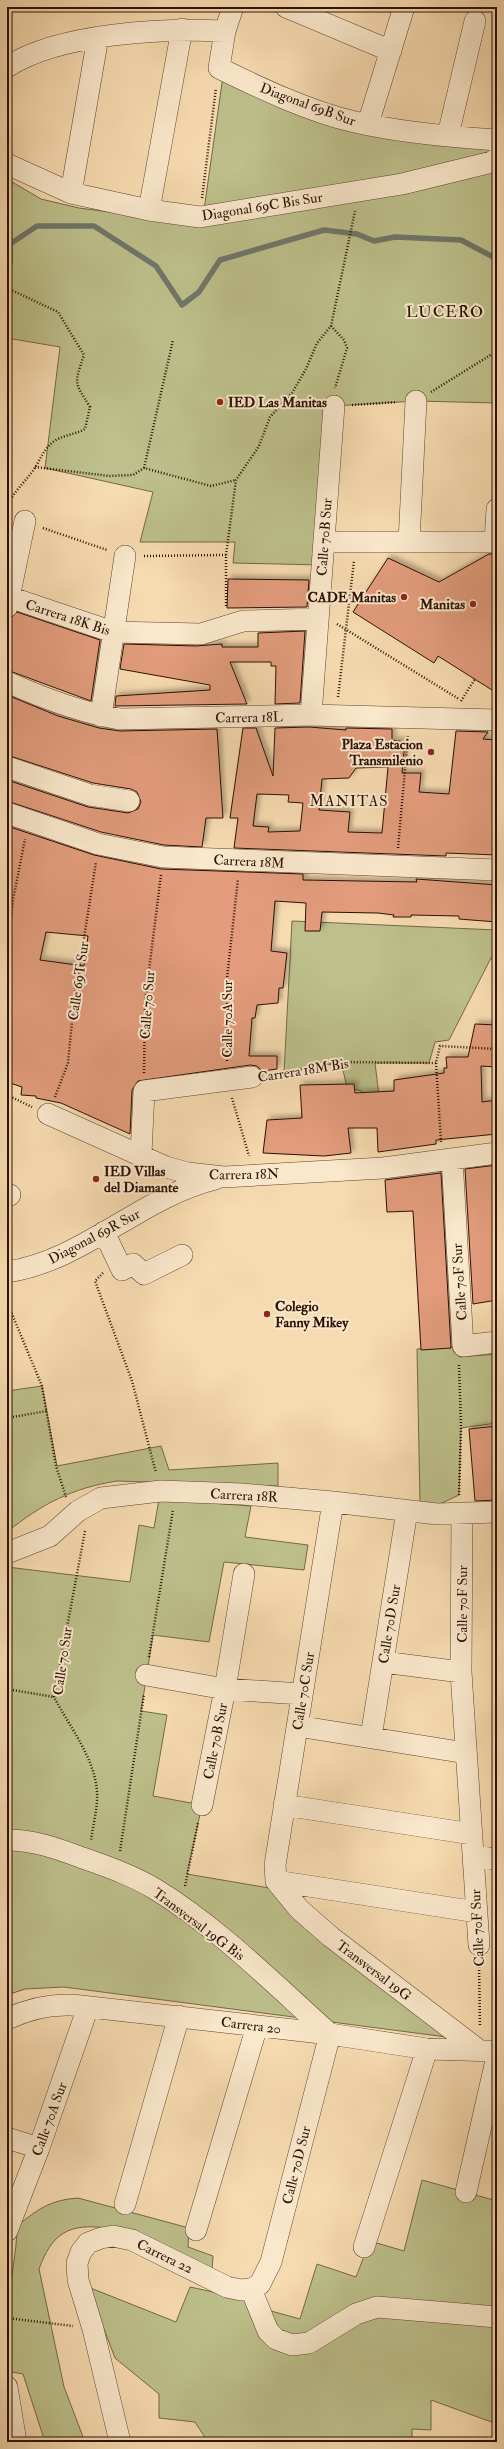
<svg xmlns="http://www.w3.org/2000/svg" width="504" height="2449" font-family="'IM FELL Double Pica',serif">
<defs>
<filter id="shadow"><feDropShadow dx="3.5" dy="-3.5" stdDeviation="2" flood-color="#0004"/></filter>
</defs>
<rect width="100%" height="100%" fill="#f7dbb0"/>
<filter id="stains"><feTurbulence type="fractalNoise" baseFrequency=".005" numOctaves="4"/><feColorMatrix values="0 0 0 0 .2 0 0 0 0 .09 0 0 0 0 .02 0 0 0 .5 -.17"/></filter>
<radialGradient id="worn" r=".72"><stop offset=".6" stop-color="#630" stop-opacity="0"/><stop offset="1" stop-color="#630" stop-opacity=".3"/></radialGradient>
<path fill="#bdc08b" stroke="#746848" d="M223 76 301 112 497 143V403L416 401 334 406 322 565 233 563 235 542H140L153 492 45 468 60 347 7 338V179L41 199 79 208 202 224Z
M292 921 497 930V959L491 958 449 1040 435 1042 429 1063H375L380 1104 366 1103 361 1091 347 1087 341 1062 284 1073Z
M463 1346 459 1357 497 1354V1423L461 1428 459 1495 440 1504 420 1502 417 1349Z
M42 1386 57 1466 161 1446 169 1470 278 1463V1486L117 1481C72 1488 42 1504 7 1532V1391Z
M159 1499 251 1506 245 1537 308 1545 304 1570 224 1562 209 1642 153 1635 141 1711 167 1715 153 1796 202 1805 187 1874 269 1888 454 2038 64 1987 25 1989 7 1995V1567L130 1582 139 1525 154 1528Z
M422 2180 497 2201V2424L431 2400V2430L412 2429V2442H208L195 2422 159 2418V2394L115 2358 88 2287 176 2322 190 2287 264 2303V2309L300 2319 317 2264 356 2277 370 2241 404 2251Z
M78 2198 189 2228 188 2247 213 2256 212 2270 107 2228C69 2223 52 2233 39 2269L64 2387 85 2442H45L23 2374 7 2371V2306L9 2305C10 2277 17 2253 17 2226 38 2209 50 2200 78 2198Z"/>
<g fill="none" stroke-linecap="round" stroke-linejoin="round">
<path stroke="#70766c" stroke-width="5.5" d="M7 263H10V244L37 226H94L156 266 182 305 199 292 220 260 324 230 357 234 374 241 395 237 461 240 497 259"/>
</g>
<path fill="#e29c7c" stroke="#2c1005" fill-rule="evenodd" filter="url(#shadow)" d="M489 554H493L497 561V682L492 690 438 656 434 663 353 612 388 558 439 582Z
M228 579 309 580 307 607 227 608Z
M17 612 100 640 91 701 7 670V643L11 618Z
M305 631 300 703 275 704 276 666H271V662H230L247 704 115 706 116 696 210 690V685L120 669 124 644 196 646 222 644V647H258V633Z
M7 695 58 716 99 728 120 731 217 729 223 818H206L202 847 164 845 101 832 7 801V780L88 807 128 813 138 809 141 802 137 792 131 789 93 783 7 755Z
M309 727 346 730V728L392 729V740L405 742 402 773H421L419 792 449 794 456 731 488 732 483 739 497 740V855L446 853V856L234 848 238 818H230L243 728H256L273 776 275 728ZM388 767 382 833 348 832 350 812 319 810 322 779 349 778 356 768ZM257 794 289 795 288 802 303 803 300 831 268 832 269 827 253 826Z
M7 826 94 855 161 869 303 874V880L417 882 416 879 497 885V922L459 919V916L411 915V917H393L394 915 378 913 322 912 320 931H305L306 903 275 901 271 951 287 953 283 988H279L278 1003 257 1005 255 1018H252L249 1056H277V1069L262 1071 257 1066 250 1065 138 1081 132 1090 130 1134 61 1103 36 1098V1096L21 1095 22 1087 7 1082ZM46 932 88 936 84 966 40 960Z
M475 1024 497 1025V1067L481 1066 482 1102 497 1100V1134L436 1140V1144L378 1152 377 1128H348L351 1153 324 1156 263 1153 267 1120 302 1118 300 1085 354 1084 355 1093 394 1091V1080L444 1073V1068H447L446 1057H468Z
M497 1165V1300L473 1304 465 1169Z
M441 1173 451 1348 421 1350 413 1211 387 1212 385 1180Z
M497 1426V1500L475 1501 469 1429Z"/>
<g fill="none" stroke-linecap="round" stroke-linejoin="round">
<g stroke="#5f4330" stroke-width="22">
<path id="minor" d="M233 7 225 31 219 68C260 88 310 112 355 122 398 132 452 137 497 140
M286 7 391 51
M7 67C59 33 164 28 225 31
M368 124 404 7
M448 135 475 21
M7 164 71 193 149 210 200 217 402 184 492 162 497 158
M71 193 98 37
M149 210 182 29
M324 542H497
M409 542 416 401
M495 542 497 509
M9 597 113 632 201 634 243 621 318 619
M7 607 25 521
M7 682C43 698 81 713 120 719L311 715 497 720
M311 715 334 406
M101 716 125 556
M7 767 90 795 129 801
M7 813 98 844 163 857 497 870
M48 1114 166 1167 188 1173 224 1177 383 1168 497 1153
M141 1154 144 1091 252 1077
M452 1159 463 1346 497 1342
M7 1195H10
M104 1232 122 1270 133 1264 144 1274 182 1255
M7 1272C83 1261 141 1197 215 1179
M333 1502 275 1865 276 1881 299 1909 331 1937 480 2051
M462 1515 461 1672 479 1945
M7 1553 50 1536 78 1511 101 1498 161 1491 242 1494 333 1502 437 1514 497 1512
M383 1662 461 1672
M146 1675 225 1689 302 1694
M297 1726 466 1753
M371 1737 407 1511
M202 1805 225 1689 244 1574
M284 1805 472 1834
M7 1840C33 1840 56 1848 80 1857 105 1866 132 1875 155 1889 219 1928 274 1984 330 2034
M473 1856 497 1859
M276 1881 477 1912
M7 2019C28 2009 49 2004 72 2005L330 2034 427 2049 497 2051
M7 2138 39 2148
M466 2192 497 2056
M125 2204 179 2016
M196 2230 257 2026
M7 2231 39 2148 88 2007
M364 2247 427 2049
M251 2289 268 2331 276 2339 292 2345 309 2343 356 2314 377 2307 497 2317
M7 2387 16 2442
M120 2442 93 2329 78 2280 77 2263 81 2252 88 2243 101 2238 113 2236 132 2240 227 2287 241 2290 251 2289 260 2284 271 2262 330 2034"/>
</g>
<path stroke="#2c1005" stroke-width="2.5" stroke-dasharray="1 2" stroke-linecap="butt" d="M7 98 10 85
M202 198 216 88
M7 288 58 312 84 355C74 385 74 381 90 407L85 429C76 434 65 435 56 440 45 447 42 456 36 466 27 481 13 491 7 507
M331 326 344 340 347 348 335 388
M431 392 497 351
M352 405 397 402
M35 467 109 476 133 475 144 468 211 486 236 480
M144 468 173 340
M43 528 107 550
M144 556 226 555
M226 606V555L236 480 259 446 270 417 292 393 306 369 317 343 331 326 355 211
M337 624 459 699
M338 697 354 561
M461 701 475 679
M398 848 408 735
M7 952 13 900 25 839
M227 1061V978L238 879
M436 1063 441 1142
M144 1073 145 1002 161 875
M271 1075 341 1062 436 1063 440 1046 497 1049
M7 1095 32 1107
M55 1097 68 1063 74 1001 96 862
M232 1098 249 1156
M103 1273 95 1281 132 1381 156 1473
M7 1302 42 1386 56 1466 66 1497
M7 1418 47 1411
M459 1495 461 1428 459 1364
M85 1531 54 1697C69 1726 95 1758 97 1792 98 1807 93 1825 91 1840
M149 1657 173 1510
M7 1689 54 1697
M120 1851 144 1694
M185 1886 198 1823
M479 1964 480 2027
M7 2318 73 2326"/>
<use href="#minor" stroke="#fae8cc" stroke-width="21"/>
</g>
<g fill="#8f2418" stroke="#fae8cc" stroke-width="1.5">
<circle cx="220" cy="402" r="4"/>
<circle cx="404" cy="597" r="4"/>
<circle cx="473" cy="604" r="4"/>
<circle cx="431" cy="752" r="4"/>
<circle cx="96" cy="1179" r="4"/>
<circle cx="267" cy="1314" r="4"/>
</g>
<g text-anchor="middle" stroke-width="4" stroke-linejoin="round" paint-order="stroke">
<g font-size="14" fill="#2c1005" stroke="#fae8cc">
<text transform="translate(308 104) rotate(20)" y="5">Diagonal 69B Sur</text>
<text transform="translate(262 206) rotate(-9)" y="5">Diagonal 69C Bis Sur</text>
<text transform="translate(324 537) rotate(-86)" y="5">Calle 70B Sur</text>
<text transform="translate(68 617) rotate(18)" y="5">Carrera 18K Bis</text>
<text transform="translate(249 717) rotate(-1)" y="5">Carrera 18L</text>
<text transform="translate(249 861) rotate(3)" y="5">Carrera 18M</text>
<text transform="translate(78 981) rotate(-82)" y="5">Calle 69T Sur</text>
<text transform="translate(147 1005) rotate(-86)" y="5">Calle 70 Sur</text>
<text transform="translate(227 1019) rotate(-90)" y="5">Calle 70A Sur</text>
<text transform="translate(303 1070) rotate(-9)" y="5">Carrera 18M Bis</text>
<text transform="translate(244 1174) rotate(-1)" y="5">Carrera 18N</text>
<text transform="translate(94 1236) rotate(-28)" y="5">Diagonal 69R Sur</text>
<text transform="translate(459 1282) rotate(-94)" y="5">Calle 70F Sur</text>
<text transform="translate(244 1495) rotate(3)" y="5">Carrera 18R</text>
<text transform="translate(462 1604) rotate(-90)" y="5">Calle 70F Sur</text>
<text transform="translate(389 1624) rotate(-81)" y="5">Calle 70D Sur</text>
<text transform="translate(62 1661) rotate(-82)" y="5">Calle 70 Sur</text>
<text transform="translate(303 1691) rotate(-81)" y="5">Calle 70C Sur</text>
<text transform="translate(215 1741) rotate(-79)" y="5">Calle 70B Sur</text>
<text transform="translate(199 1924) rotate(37)" y="5">Transversal 19G Bis</text>
<text transform="translate(477 1928) rotate(-93)" y="5">Calle 70F Sur</text>
<text transform="translate(374 1970) rotate(37)" y="5">Transversal 19G</text>
<text transform="translate(251 2025) rotate(7)" y="5">Carrera 20</text>
<text transform="translate(49 2119) rotate(-70)" y="5">Calle 70A Sur</text>
<text transform="translate(296 2165) rotate(-76)" y="5">Calle 70D Sur</text>
<text transform="translate(165 2256) rotate(26)" y="5">Carrera 22</text>
</g>
<g font-size="14" font-weight="bold" fill="#2c1005" stroke="#fae8cc" text-anchor="start">
<text x="228" y="407">IED Las Manitas</text>
<text x="396" y="602" text-anchor="end">CADE Manitas</text>
<text x="465" y="609" text-anchor="end">Manitas</text>
<text x="423" y="749" text-anchor="end">Plaza Estacion<tspan x="423" dy="16">Transmilenio</tspan></text>
<text x="104" y="1176">IED Villas<tspan x="104" dy="16">del Diamante</tspan></text>
<text x="275" y="1311">Colegio<tspan x="275" dy="16">Fanny Mikey</tspan></text>
</g>
<g font-size="15" letter-spacing="1" fill="#2c1005" stroke="#fae8cc">
<text x="349" y="806">MANITAS</text>
</g>
<g font-size="16" letter-spacing="1" fill="#2c1005" stroke="#fae8cc">
<text x="445" y="317">LUCERO</text>
</g>
</g>
<rect width="504" height="2449" fill="none" stroke="#f7dbb0" stroke-width="24"/>
<rect x="8" y="8" width="488" height="2433" fill="none" stroke="#2c1005" stroke-width="2"/>
<rect x="12" y="12" width="480" height="2425" fill="none" stroke="#2c1005"/>
<rect width="100%" height="100%" filter="url(#stains)"/>
<rect width="100%" height="100%" fill="url(#worn)"/>
</svg>
